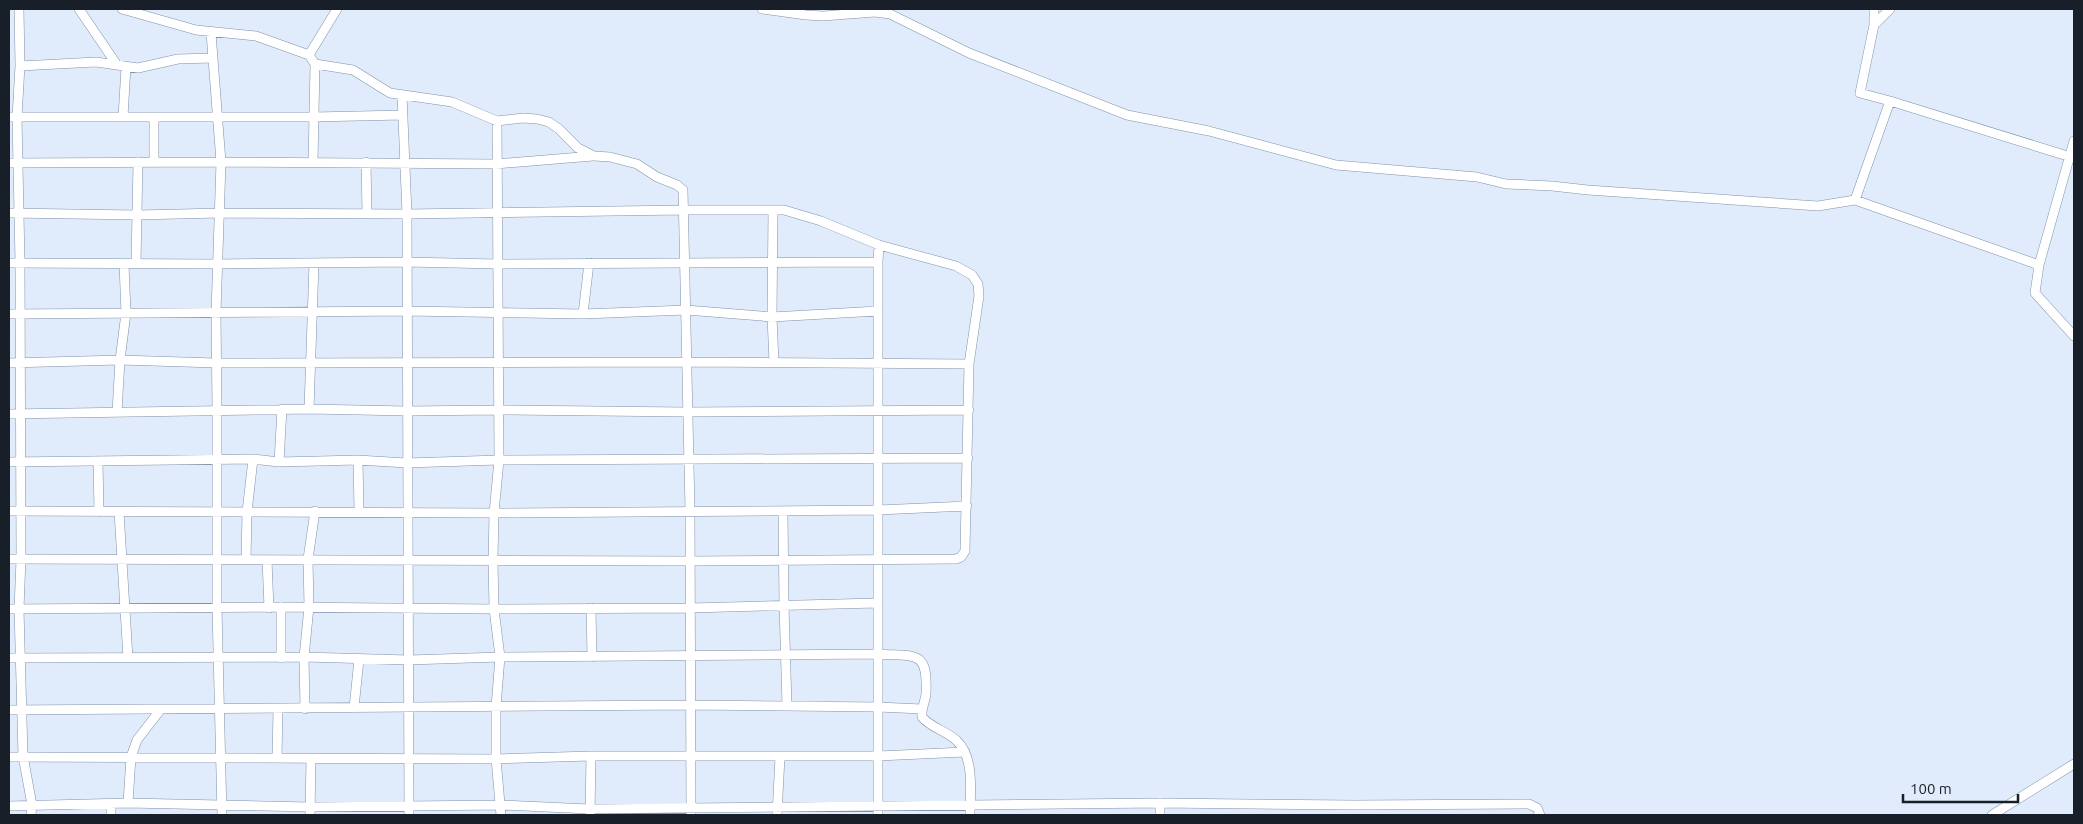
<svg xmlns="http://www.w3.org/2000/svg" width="2083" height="824" font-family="Ubuntu,sans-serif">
<rect width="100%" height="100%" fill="#e0ebfb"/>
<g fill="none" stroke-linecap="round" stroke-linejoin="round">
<g stroke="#8092aa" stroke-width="10">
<path id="minor" d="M19 9 20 66 17 117 20 262 21 559 19 609 23 756 32 805 31 815
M79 9 117 65
M122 9 196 30 256 36 309 55 315 64 353 70 390 93 452 102 497 121 523 118 537 119 549 122 559 129 578 148 594 156 610 157 637 164 657 177 677 185 683 190 690 510 691 815
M762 9 806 15 823 16 875 12 890 14 969 53 1127 115 1209 131 1336 165 1477 177 1506 184 1552 186 1588 190 1818 206 1855 200 2039 265 2035 293 2074 336
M1874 25 1890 9
M211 33 221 162 216 313 217 410V608L222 815
M309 55 337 9
M20 66 96 62 138 68 178 59 213 58
M402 95 407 214 409 815
M1890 101 2074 158
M9 117H313L403 115
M123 117 126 67
M154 117V162
M497 121 499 460 494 513 493 560 494 609 500 657 496 707V759L501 815
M313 162 315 64
M366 162 367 214
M9 163 221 162 496 164 593 156
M1855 200 1890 101 1860 93 1874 25V9
M773 210 772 317 774 362
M9 213 137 215 220 213 407 214 685 210H784L821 221 879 245 956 266 972 275 978 284 979 296 969 364 965 551 961 557 956 559 690 561 9 559
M9 263 217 264 407 262 498 264 878 262
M136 263 138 162
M2039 265 2074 141
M9 314 407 311 583 314 686 310 772 317 878 311
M583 314 589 263
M9 363 120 360 216 363 687 362 969 364
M309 409 314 263
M117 412 120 360 126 313 124 264
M9 414 309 409 407 411 499 410 686 412 969 410
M358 460 359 511
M98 461 99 512
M9 462 253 459 279 462 358 460 406 463 499 460 968 458
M279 462 282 409
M9 511 494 513 878 510 967 506
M783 511 784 605 787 706
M119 512 128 658
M246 560 247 512 253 459
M267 560 269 608
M281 607V658
M591 608 592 657
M9 609 281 607 494 609 690 608 877 603
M9 658 304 657 409 660 500 657 878 654C916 657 928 649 926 694 925 702 921 709 922 717 931 728 947 731 957 741 975 758 970 793 970 815
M354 708 359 659
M305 709 304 657 309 607 308 559 315 511
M9 710 690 705 878 707 922 709
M9 757 496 759 591 756H878L965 752
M277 758 278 709
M128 803 131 757 137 740 161 709
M9 806 128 803 310 807 501 805 589 809 1160 803 1354 805 1529 804 1537 808 1540 815
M111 815V805
M310 815 311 758
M590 815 591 756
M777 815 780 757
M878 815V262L879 245
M1160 815V803
M1992 815 2074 764"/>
</g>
<use href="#minor" stroke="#fff" stroke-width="9"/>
</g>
<rect width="2083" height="824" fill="none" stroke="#181f28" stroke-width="20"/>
<path d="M1903 794v8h115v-8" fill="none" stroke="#181f28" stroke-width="2.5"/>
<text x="1910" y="794" font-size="15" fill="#181f28" stroke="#e0ebfb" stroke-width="4" paint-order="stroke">100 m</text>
</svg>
